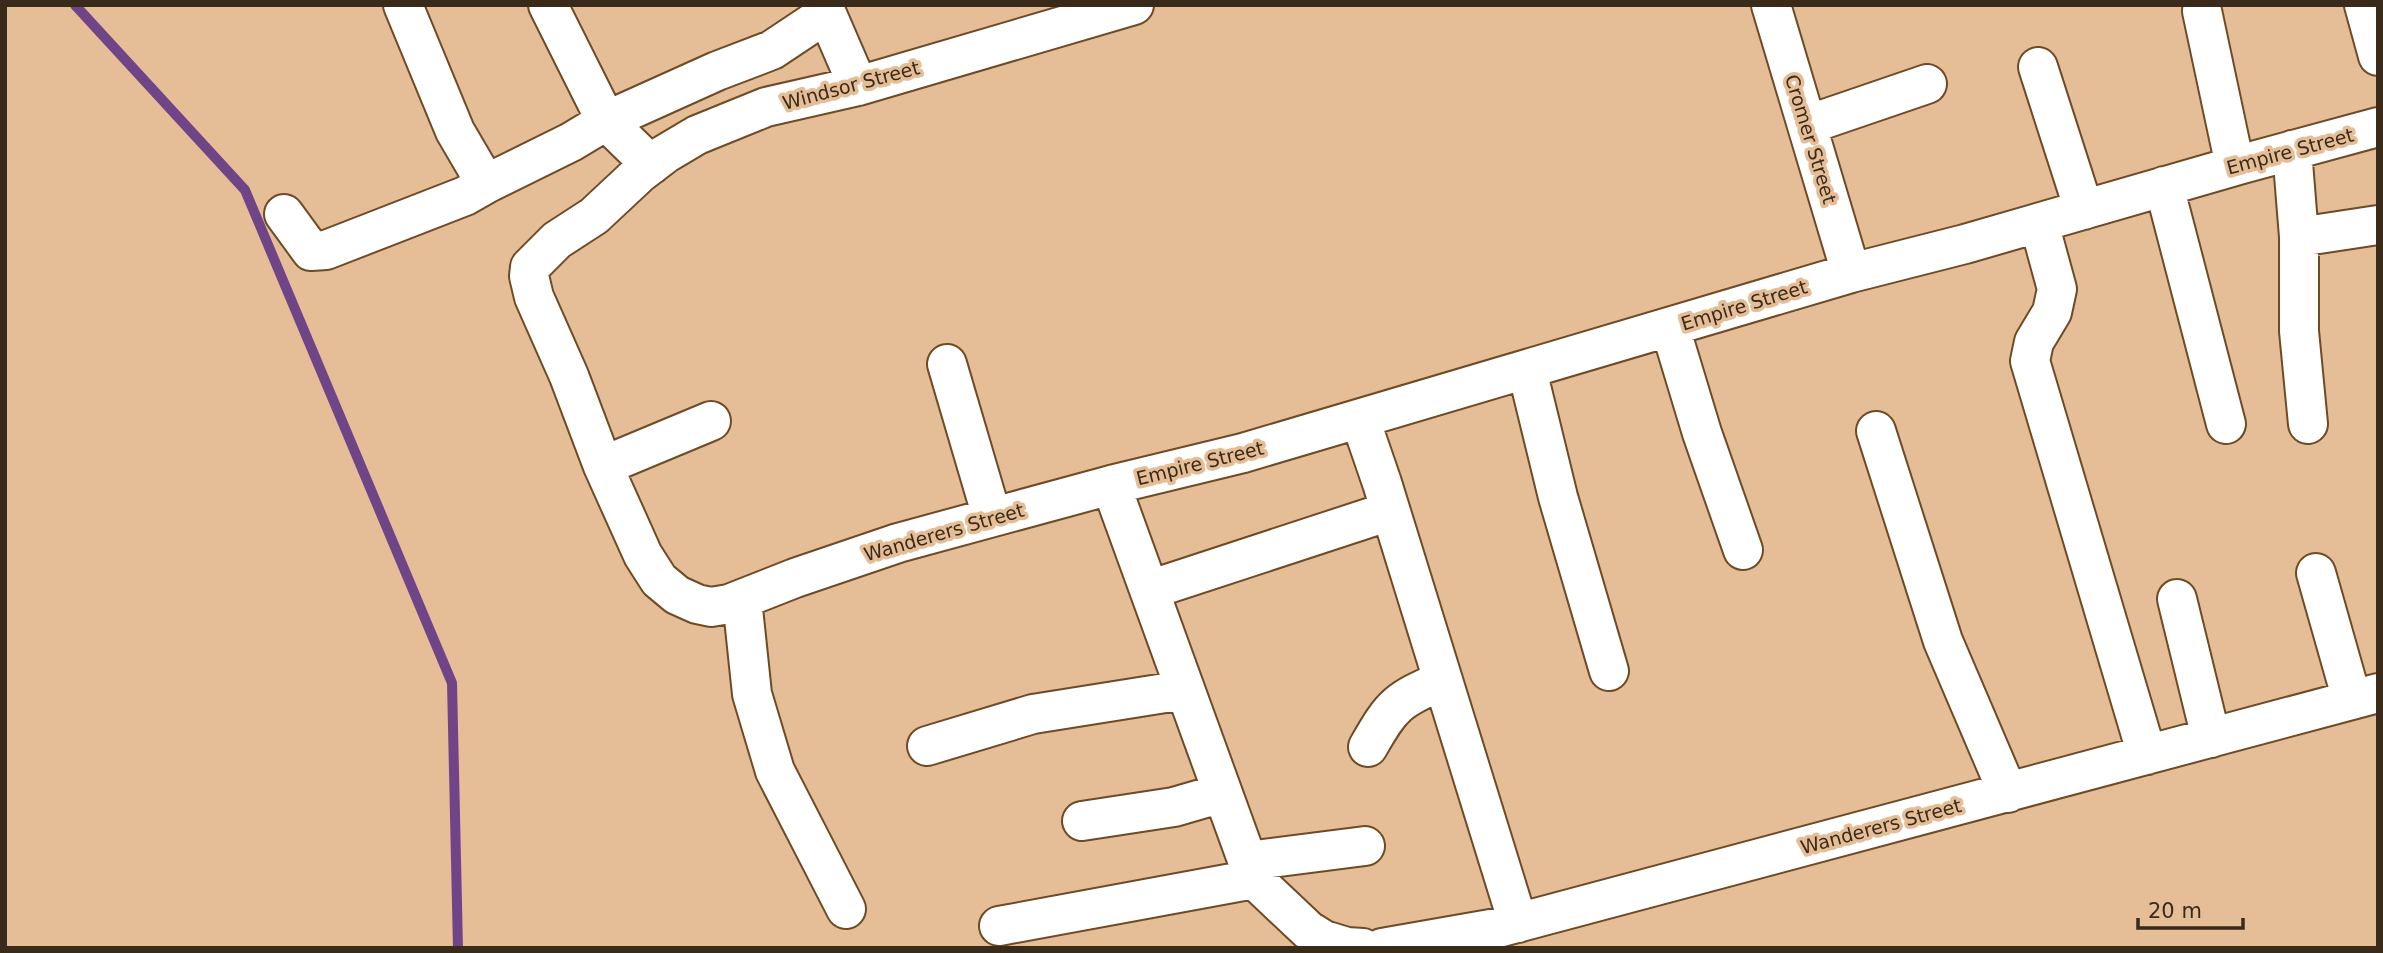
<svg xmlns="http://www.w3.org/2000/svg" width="2383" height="953" font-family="'DejaVu Sans',sans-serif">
<rect width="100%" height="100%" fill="#e5bd96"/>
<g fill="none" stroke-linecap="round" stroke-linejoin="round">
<path stroke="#704588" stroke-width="10" d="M75 5 245 190 452 683 458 948"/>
<g stroke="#6d4b26" stroke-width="42">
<path id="minor" d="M403 5 455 131 486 184 571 142 606 121 717 71 772 50 826 14
M548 5 606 121 651 165
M823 5 858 86
M1134 5 858 86 766 107 697 135 665 154 640 173 594 216 557 240 530 267 529 276 534 297 569 376 603 466 643 555 659 580 677 595 697 604 711 607 729 604 795 578 898 543 1111 485 1243 453 1851 273 1965 244 2242 164 2378 127
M1771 5 1851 273
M2364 5 2378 56
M2202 11 2235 166
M2038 67 2084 210
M1807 125 1927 84
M2292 150 2299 237V331L2308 424
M2164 186 2226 424
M284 214 311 251 326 250 465 196 486 184
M2039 223 2057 289 2052 312 2034 342 2030 361 2147 755
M2299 237 2378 225
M1670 327 1702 433 1743 550
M947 364 992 517
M1527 370 1558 497 1609 671
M1360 419 1382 483 1518 923
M1876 431 1943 641 2008 793
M603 466 711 421
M1111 485 1254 879 1308 930 1324 940 1347 947 1363 948
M2316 573 2352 700
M1149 590 1390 511
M742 599 752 694 775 771 846 909
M2177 599 2211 738
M927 746 1033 714 1184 690
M1368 747C1393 703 1397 701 1443 680
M1082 821 1174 807 1222 793
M1247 861 1365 846
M999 926 1254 879
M1382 948 1502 927 2378 693"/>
</g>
<use href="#minor" stroke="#fff" stroke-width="38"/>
</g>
<g text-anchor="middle" stroke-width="7" stroke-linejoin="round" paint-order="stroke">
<g font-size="19" fill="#392a1a" stroke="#e5bd96">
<text transform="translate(851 85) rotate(-15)" y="7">Windsor Street</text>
<text transform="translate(1811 139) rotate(73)" y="7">Cromer Street</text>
<text transform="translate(2290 151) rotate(-15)" y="7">Empire Street</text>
<text transform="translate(1744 305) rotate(-17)" y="7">Empire Street</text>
<text transform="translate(1200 463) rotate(-14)" y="7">Empire Street</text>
<text transform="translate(944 532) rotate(-16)" y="7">Wanderers Street</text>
<text transform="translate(1881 826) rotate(-15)" y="7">Wanderers Street</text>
</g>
</g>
<rect width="2383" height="953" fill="none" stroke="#392a1a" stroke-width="14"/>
<path d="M2138 918v10h105v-10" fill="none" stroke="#392a1a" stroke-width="3.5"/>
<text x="2148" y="918" font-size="21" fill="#392a1a" stroke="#e5bd96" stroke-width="5" paint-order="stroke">20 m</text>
</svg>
